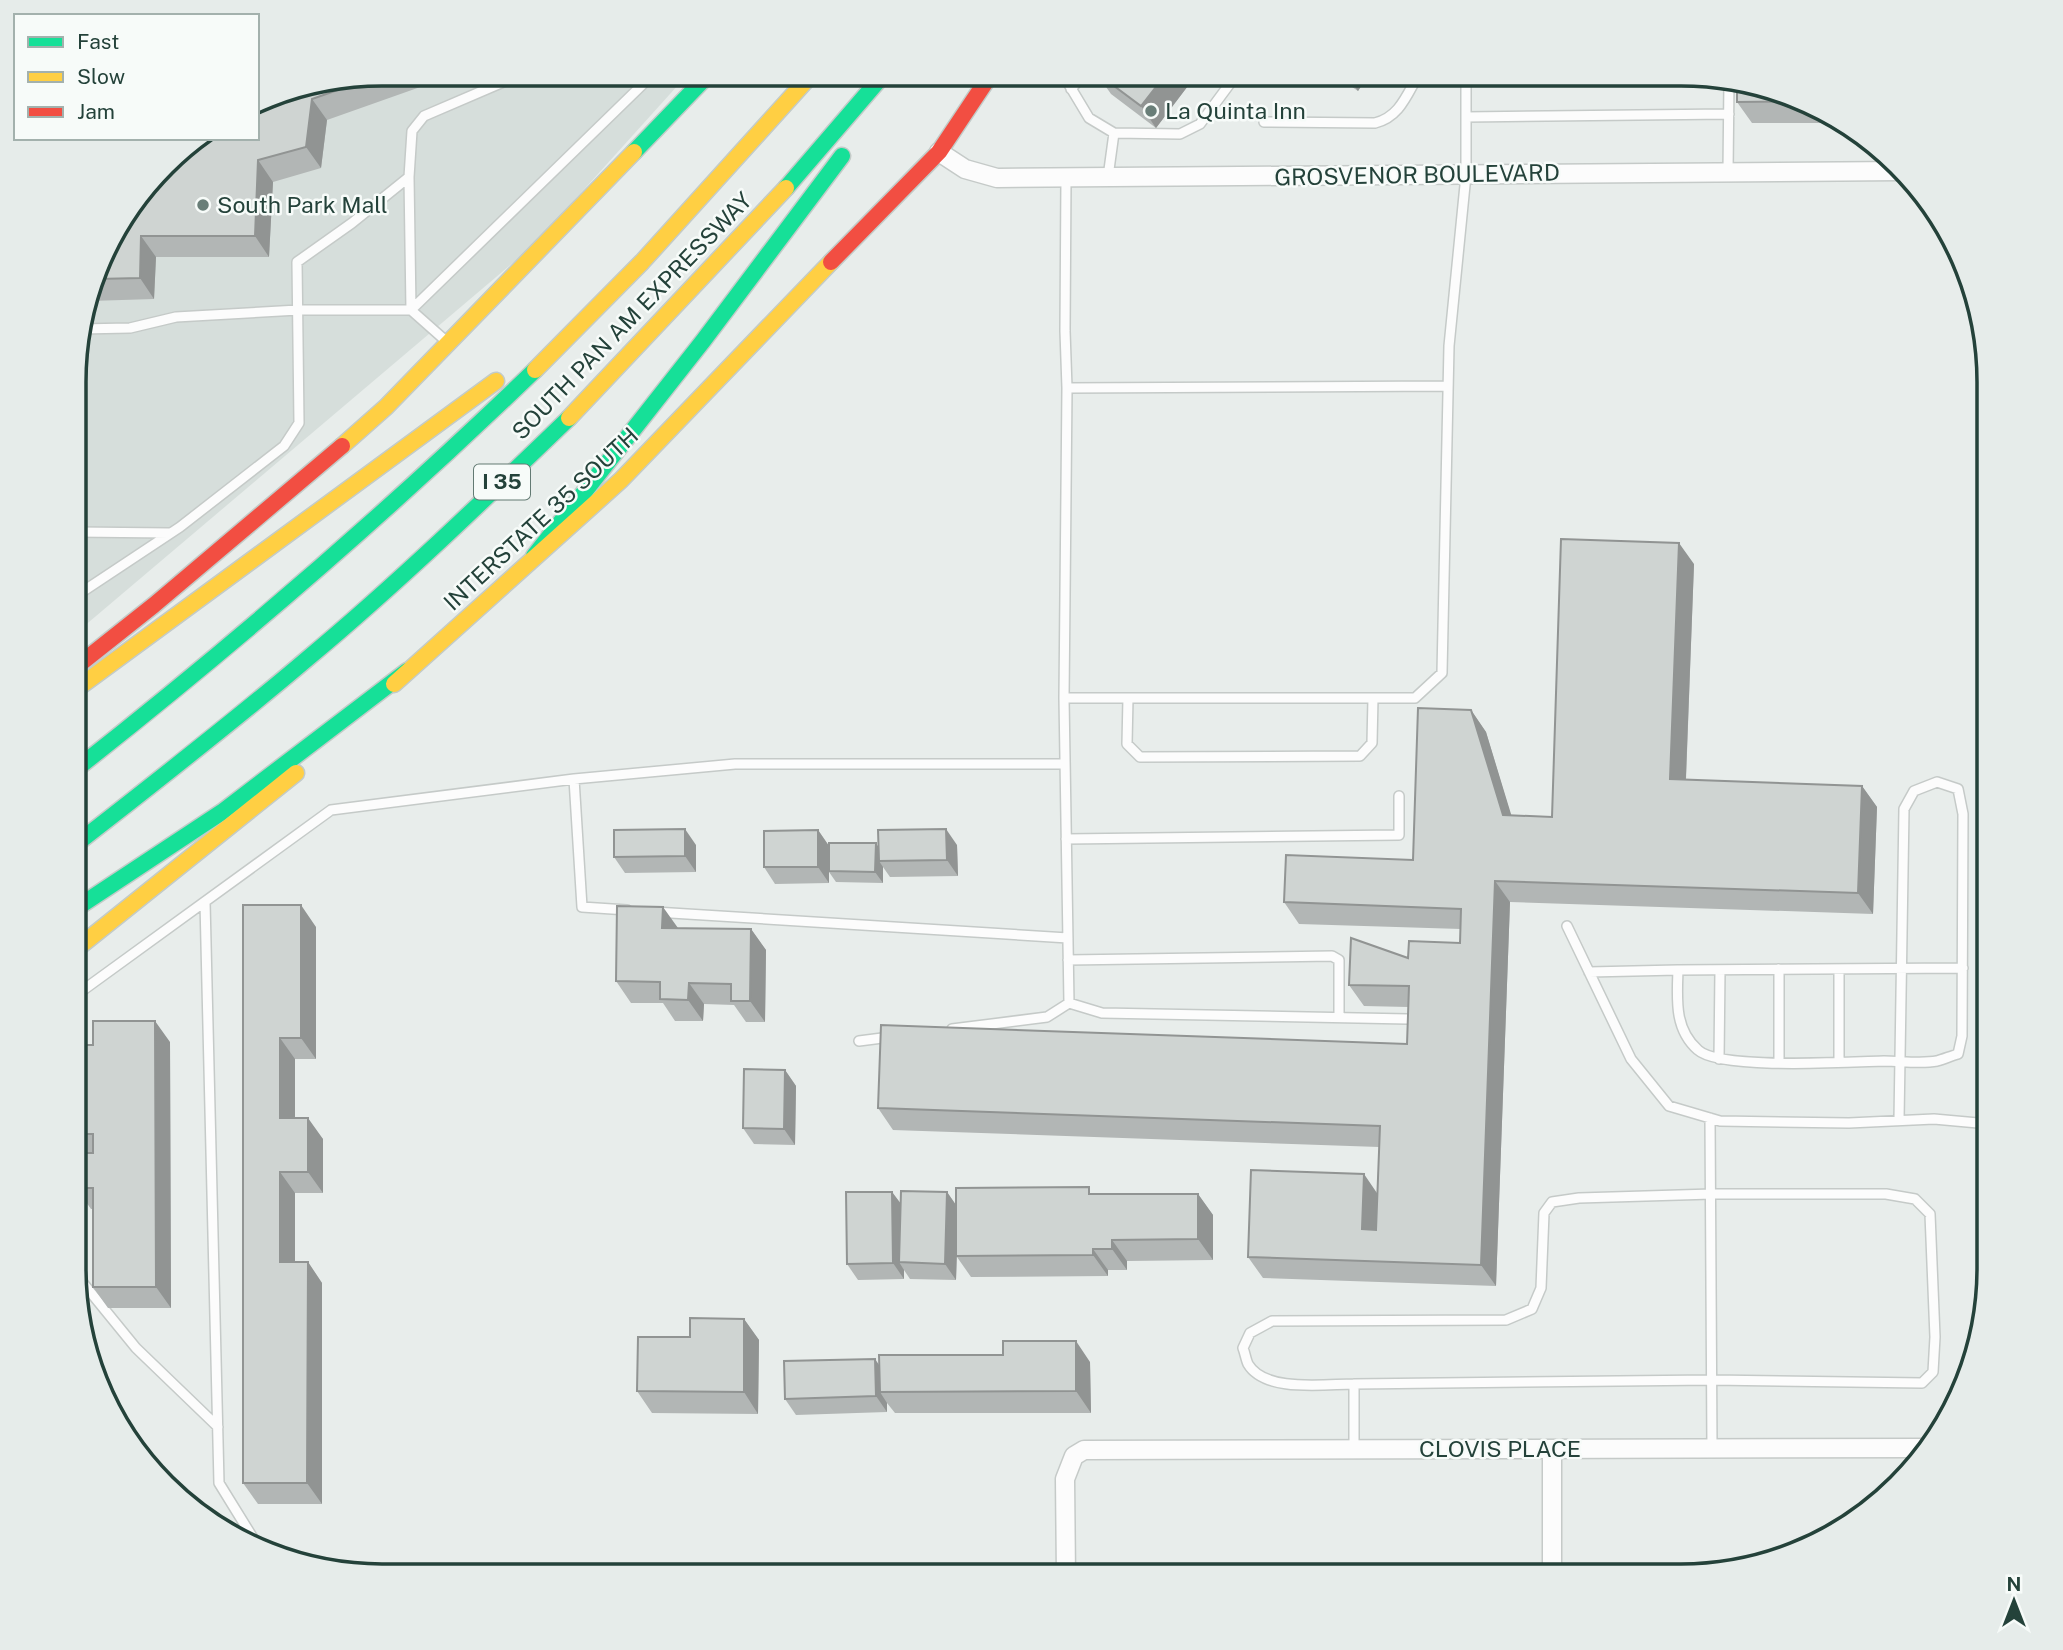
<svg xmlns="http://www.w3.org/2000/svg" width="2063" height="1650" font-family="'Public Sans',sans-serif">
<rect width="100%" height="100%" fill="#e8edeb"/>
<path fill="#d6dedb" d="M381 74H688L534 245 76 633V341L115 228 257 138Z"/>
<g fill="none" stroke-linecap="round" stroke-linejoin="round">
<g stroke="#c5cac8" stroke-width="12">
<path id="lane" d="M635 74 642 85 652 74
M1057 74 1068 83 1089 118 1114 133
M1071 89 1084 74
M1466 117 1729 114
M1264 122 1375 123C1400 117 1407 94 1419 74
M1728 171 1729 81
M409 177 412 131 424 116 522 74
M1108 177 1114 133 1180 134 1200 124 1237 74
M446 341 411 310 642 85
M1067 388 1448 386
M76 532 169 533
M76 596 180 527 284 446 299 423 297 262 352 223 409 177 411 310H298L176 317 130 328 80 329
M1064 698H1415L1442 673 1449 346 1466 175V74
M1128 698 1127 744 1140 757 1360 756 1372 743 1373 698
M574 779 582 907 627 910
M1066 839 1399 835V796
M205 902 219 1483 261 1551
M655 912 1068 938
M1567 926 1631 1059 1669 1106 1720 1121 1849 1123 1934 1119 1989 1124
M1068 960 1332 956 1339 960V1017
M1678 970 1963 968
M1589 972 1678 970C1677 999 1674 1029 1698 1050 1719 1070 1850 1062 1884 1061 1901 1061 1921 1064 1937 1061 1944 1059 1951 1056 1958 1054L1962 1036 1963 814 1958 789 1937 782 1914 791 1904 809 1899 1120
M75 996 331 810 574 779 735 764H1064
M1069 1003 1102 1013 1408 1019
M952 1029 1047 1017 1069 1003 1064 698 1067 388 1065 331 1066 178
M859 1041 890 1037
M1719 1059 1720 970
M1839 1062V969
M1779 1063V969
M1710 1118 1712 1449
M74 1272 136 1348 218 1427
M1354 1384C1325 1384 1265 1393 1248 1364 1246 1360 1245 1353 1243 1348L1250 1333 1272 1321 1506 1320 1532 1309 1541 1288 1544 1213 1552 1202 1579 1198 1712 1194H1886L1915 1199 1930 1214 1935 1337 1933 1372 1922 1383 1712 1380 1354 1384V1449"/>
</g>
<g stroke="#c5cac8" stroke-width="21">
<path id="street" d="M939 152 965 169 997 178 1901 171
M1552 1449V1576
M1066 1576 1065 1479 1074 1456 1084 1450 1928 1448"/>
</g>
<g stroke="#c3cbc8" stroke-width="19">
<path id="fast" d="M634 152 709 74
M786 188 884 74
M534 556 703 341 842 156
M75 770C235 644 388 512 535 370
M75 845C153 784 232 723 307 659 398 583 484 500 569 418
M75 909 222 812 407 671"/>
</g>
<g stroke="#c3cbc8" stroke-width="19">
<path id="slow" d="M535 370 642 262 812 74
M569 418 786 188
M342 446 386 407 634 152
M394 684 621 480 831 262
M75 690 496 381
M75 950 296 773"/>
</g>
<g stroke="#c3cbc8" stroke-width="19">
<path id="jam" d="M831 262 939 152 991 74
M76 667 154 605 342 446"/>
</g>
<use href="#lane" stroke="#fcfcfc" stroke-width="9"/>
<use href="#street" stroke="#fcfcfc" stroke-width="18"/>
<use href="#fast" stroke="#16e098" stroke-width="16"/>
<use href="#slow" stroke="#ffcf43" stroke-width="16"/>
<use href="#jam" stroke="#f24e42" stroke-width="16"/>
</g>
<path fill="#b2b6b5" d="M381 74H457L327 120 321 168 273 182 269 257H156L154 299 90 301 115 228 257 104Z
M1097 74H1197L1156 128 1111 94Z
M1333 74H1369L1358 91Z
M1800 97 1841 123H1752L1737 102Z
M1694 564 1686 780 1862 786 1877 807 1873 914 1510 902 1496 1286 1263 1278 1248 1257 1377 1194 1379 1147 893 1130 878 1108 1407 1044 1408 1007 1364 1006 1349 985 1408 958 1460 943 1461 929 1299 924 1284 902 1413 860 1471 710 1486 732 1511 816 1552 817Z
M818 830 829 846 878 848 957 845 958 876 890 877 883 867V883L836 882 829 872V883L775 884 764 867Z
M696 845V872L625 873 614 857Z
M243 905 316 927V1059H295V1118L323 1139V1193H295V1262H308L322 1283V1504H258L243 1483Z
M678 928 751 929 766 950 765 1022H746L734 1005 704 1004 703 1021H675L663 1003H631L616 981Z
M170 1042 171 1308H108L93 1287V1209H91L76 1188 79 1153 74 1146 75 1045Z
M785 1070 796 1086 795 1145 754 1144 743 1128Z
M892 1192 901 1204 947 1192 956 1205 1095 1194H1198L1213 1215V1260L1127 1261V1270H1108V1276L971 1277 957 1257 956 1280 910 1279 904 1270V1279L858 1280 847 1264Z
M744 1319 759 1340 758 1414 652 1413 637 1391 690 1337Z
M1090 1362 1091 1413H895L887 1403V1412L796 1415 785 1399 879 1365Z"/>
<path fill="#919493" d="M1166 74H1197L1156 128 1141 106Z
M1346 74H1369L1358 91Z
M312 99 327 120 321 168 306 147Z
M258 160 273 182 269 257 255 236Z
M141 236 156 257 154 299 140 278Z
M1679 543 1694 564 1685 801 1670 779Z
M1471 710 1486 732 1518 837 1503 815Z
M1862 786 1877 807 1873 914 1858 893Z
M685 829 696 845V872L685 856Z
M946 829 957 845 958 876 947 860Z
M818 830 829 846V883L818 867Z
M876 843 883 854 879 861 883 867V883L875 872Z
M1495 881 1510 902 1496 1286 1481 1265Z
M301 905 316 927V1059L301 1038Z
M663 907 678 928H662Z
M751 929 766 950 765 1022 750 1001Z
M689 983 704 1004 703 1021 688 1000Z
M155 1021 170 1042 171 1308 156 1287Z
M280 1038 295 1059V1139L280 1118Z
M785 1070 796 1086 795 1145 784 1129Z
M308 1118 323 1139V1193L308 1172Z
M280 1172 295 1193V1283L280 1262Z
M1364 1174 1379 1196 1377 1251 1362 1229Z
M892 1192 904 1208 899 1262 904 1270V1279L893 1263Z
M947 1192 958 1208 956 1280 945 1264Z
M1198 1194 1213 1215V1260L1198 1239Z
M1112 1240 1127 1261V1270L1112 1249Z
M1093 1249 1108 1270V1276L1093 1255Z
M308 1262 322 1283V1504L307 1483Z
M744 1319 759 1340 758 1414 744 1392Z
M1076 1341 1090 1362 1091 1413 1076 1391Z
M875 1359 886 1375 880 1392 887 1403V1412L876 1396Z"/>
<path fill="#cfd4d2" stroke="#919493" stroke-width="2" d="M383 74 312 99 306 147 258 160 255 236H141L140 278 97 279 115 228 179 150 198 138H257V104L282 90Z
M1098 74H1166L1141 106Z
M1737 82 1800 97 1807 101 1737 102Z
M1561 539 1679 543 1670 779 1862 786 1858 893 1495 881 1481 1265 1248 1257 1251 1170 1364 1174 1362 1229 1376 1230 1380 1126 878 1108 881 1025 1407 1044 1409 986 1349 985 1351 938 1408 958 1409 941 1460 943 1461 909 1284 902 1286 855 1413 860 1418 708 1471 710 1503 815 1552 817Z
M685 829V856L614 857V830Z
M946 829 947 860 879 861 878 830Z
M818 830V867H764V831Z
M829 843H876L875 872 829 871Z
M243 905H301V1038H280V1118H308V1172H280V1262H308L307 1483H243Z
M617 906 663 907 662 928 751 929 750 1001H731V984L689 983 688 1000 660 999V982L616 981Z
M93 1021H155L156 1287H93V1188H76V1153H93V1134H75V1045H93Z
M744 1069 785 1070 784 1129 743 1128Z
M1089 1187V1194H1198V1239L1112 1240V1249H1093V1255L956 1256V1188Z
M901 1191 947 1192 945 1264 899 1262Z
M846 1192H892L893 1263 847 1264Z
M690 1318 744 1319V1392L637 1391 638 1337H690Z
M1003 1341H1076V1391L880 1392 879 1355H1003Z
M875 1359 876 1396 785 1399 784 1361Z"/>
<g fill="#697e78" stroke="#f7fbf9" stroke-width="2.5">
<circle cx="1151" cy="111" r="7"/>
<circle cx="203" cy="205" r="7"/>
</g>
<g text-anchor="middle" stroke-width="5" stroke-linejoin="round" paint-order="stroke">
<rect fill="#f7fbf9" stroke="#637a73" stroke-width="2" x="474" y="464.5" width="56" height="35" rx="5"/>
<g font-size="21" font-weight="bold" fill="#24423a">
<text x="502" y="489">I 35</text>
</g>
<g font-size="23" fill="#24423a" stroke="#f7fbf9" text-anchor="start">
<text x="1165" y="119">La Quinta Inn</text>
<text x="217" y="213">South Park Mall</text>
</g>
<g font-size="23" fill="#24423a" stroke="#f7fbf9">
<text transform="translate(1417 175) rotate(-1)" y="8">GROSVENOR BOULEVARD</text>
<text transform="translate(632 316) rotate(-46)" y="8">SOUTH PAN AM EXPRESSWAY</text>
<text transform="translate(541 519) rotate(-43)" y="8">INTERSTATE 35 SOUTH</text>
<text x="1500" y="1457">CLOVIS PLACE</text>
</g>
</g>
<path d="M0 0H2063V1650H0ZM382 86H1681A296 296 0 0 1 1977 382V1268A296 296 0 0 1 1681 1564H382A296 296 0 0 1 86 1268V382A296 296 0 0 1 382 86Z" fill="#e6ecea" fill-rule="evenodd"/>
<path fill="none" stroke="#24423a" stroke-width="3.5" d="M382 86H1681A296 296 0 0 1 1977 382V1268A296 296 0 0 1 1681 1564H382A296 296 0 0 1 86 1268V382A296 296 0 0 1 382 86Z"/>
<rect x="14" y="14" width="245" height="126" fill="#f7fbf9" stroke="#a3b1ad" stroke-width="2"/>
<rect x="28" y="37" width="35" height="10" fill="#16e098" stroke="#a3b1ad" stroke-width="2"/>
<text x="77" y="49" font-size="21" fill="#24423a">Fast</text>
<rect x="28" y="72" width="35" height="10" fill="#ffcf43" stroke="#a3b1ad" stroke-width="2"/>
<text x="77" y="84" font-size="21" fill="#24423a">Slow</text>
<rect x="28" y="107" width="35" height="10" fill="#f24e42" stroke="#a3b1ad" stroke-width="2"/>
<text x="77" y="119" font-size="21" fill="#24423a">Jam</text>
<g transform="translate(2014 1601)" stroke="#f7fbf9" stroke-width="5" paint-order="stroke">
<path d="M0-5L12 26L0 18L-12 26Z" fill="#24423a"/>
<text y="-10" font-size="19" font-weight="bold" text-anchor="middle" fill="#24423a">N</text>
</g>
</svg>
